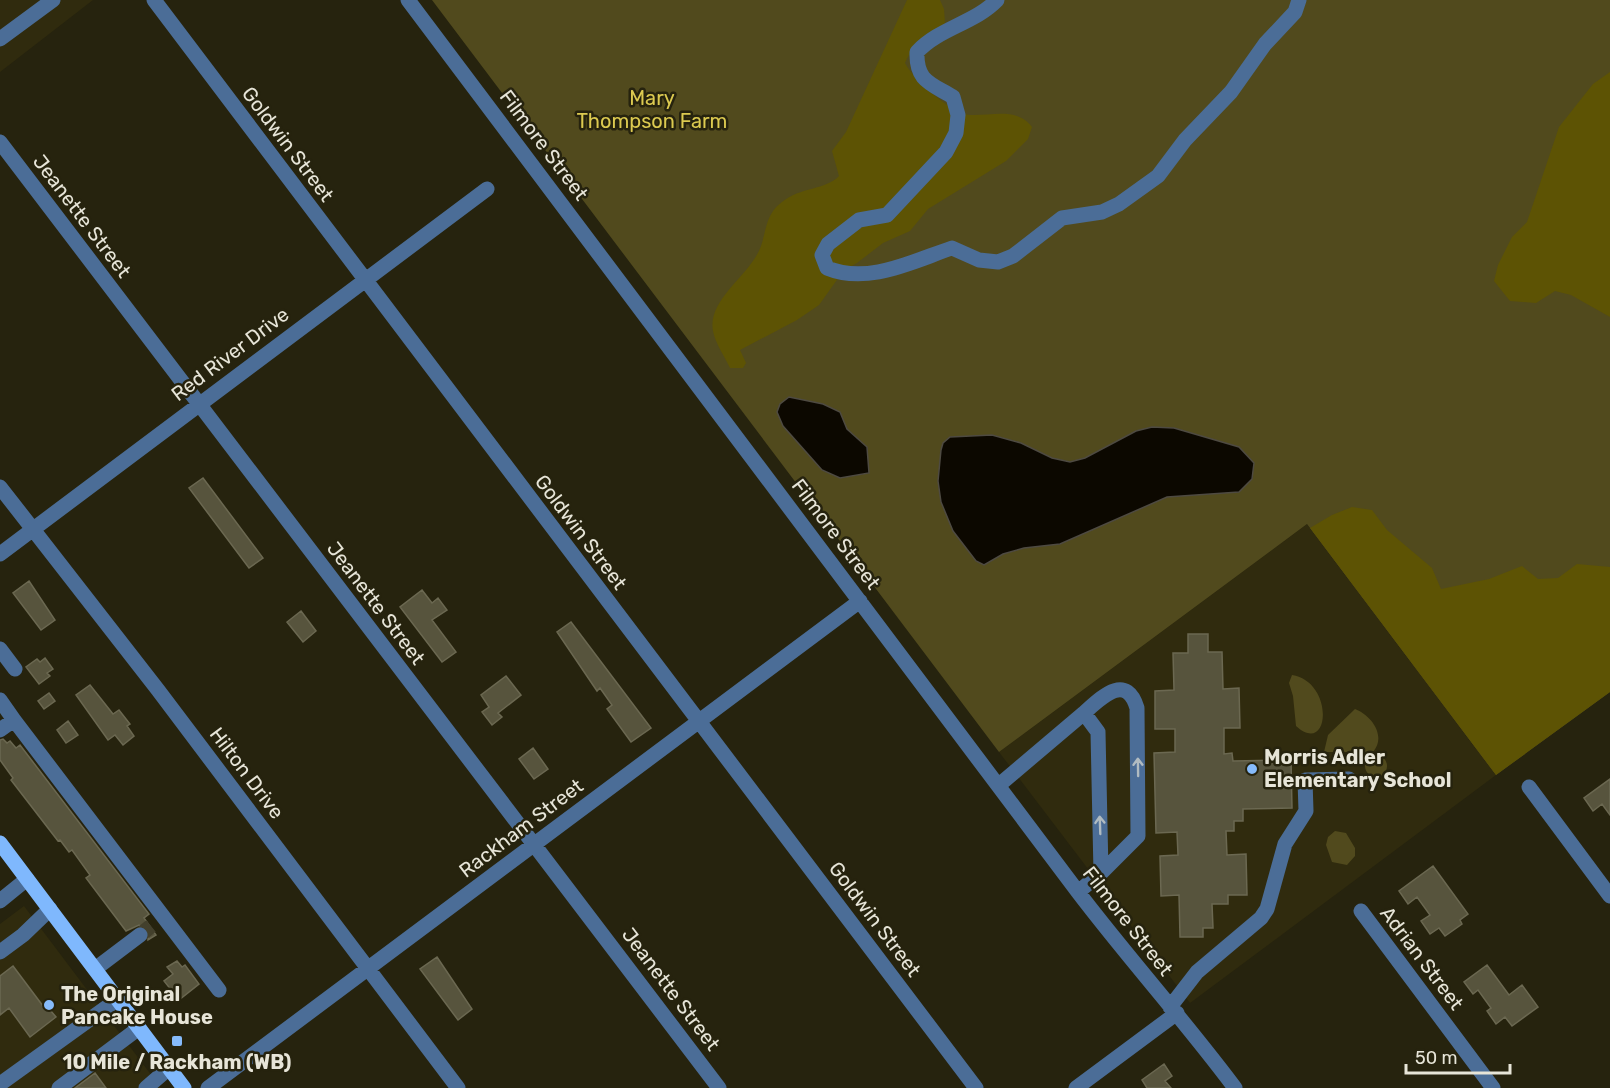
<svg xmlns="http://www.w3.org/2000/svg" width="1610" height="1088" font-family="Rubik,sans-serif">
<rect width="100%" height="100%" fill="#26230e"/>
<path fill="#302b0e" d="M0 0H93L0 72Z
M1307 524 1496 775 1190 1003 999 752Z
M24 906 161 1088H0V924Z"/>
<path fill="#514a1d" d="M432 0H1610V692L1496 775 1307 524 999 752Z
M1292 675C1335 682 1330 757 1296 726L1293 696 1289 683Z
M1355 709C1371 715 1387 736 1373 752H1324L1328 735Z
M1365 766a11 11 0 1 1 22 0a11 11 0 1 1-22 0Z
M1335 831 1346 833 1355 848V856L1347 865 1332 862 1326 845 1328 837Z"/>
<path fill="#5d5304" d="M907 0H940L944 9 945 23C929 36 913 44 905 63 912 78 953 115 970 115 992 116 1017 107 1032 127L1028 139 1006 161 928 209 910 231 883 243 857 263 844 270 819 305 797 320 740 350 746 363 743 368H730C725 357 715 343 713 331 707 299 751 275 761 246 767 228 766 214 782 202 800 187 826 190 839 176L832 151 846 132Z
M1610 72V317L1571 295 1555 291 1536 303 1510 301 1494 281 1498 265 1512 237 1527 222 1559 127 1593 84Z
M1352 507 1372 510 1387 530 1432 568 1441 589 1489 579 1522 566 1538 579 1558 578 1577 564 1610 567V692L1496 775 1310 528 1332 515Z"/>
<path fill="#0c0800" stroke="#4e4a41" stroke-width="1.5" d="M789 397 823 404 840 412 847 429 867 447 869 473 840 478 822 470 783 426 777 412 780 404Z
M1152 427 1174 428 1239 447 1254 463 1252 479 1239 492 1167 497 1060 544 1024 548 1003 554 984 565 976 561 953 531 941 502 938 481 941 450 943 443 950 437 992 435 1021 443 1052 458 1070 462 1085 458 1136 431Z"/>
<path fill="#57543d" stroke="#6b6851" stroke-width="1.5" d="M203 478 263 558 249 568 189 488Z
M29 581 55 620 41 630 13 593Z
M422 590 432 603 438 598 447 610 432 620 456 652 442 662 400 607Z
M301 611 316 631 303 642 287 622Z
M571 622 651 728 631 742 607 709 612 705 600 688 597 691 557 632Z
M1188 634H1208V652H1222L1223 689 1239 688 1240 728H1224V754L1232 753 1233 761 1291 760 1292 808 1243 809V821H1234V831H1226L1227 855 1246 854 1247 895H1228V904H1212L1213 928H1203V937H1180L1179 895 1161 896 1160 856 1178 855 1177 832 1156 833 1154 753 1175 752V729H1155V691L1174 690 1173 653H1188Z
M45 658 53 669 47 673 50 676 39 684 26 667 37 659 40 662Z
M506 676 521 695 498 713 502 717 492 725 482 712 489 707 481 695Z
M90 685 113 714 119 710 130 724 127 726 134 736 123 745 115 735 108 740 76 695Z
M49 693 55 701 44 709 38 701Z
M68 721 78 735 66 743 57 730Z
M3 739 7 743 10 741 16 748 20 745 149 914 144 918 156 935 148 940V930L139 925 126 931 86 878 90 875 72 850 69 852 60 840 58 841 11 780 13 778 0 760V740Z
M533 748 548 769 534 779 519 759Z
M1610 779V815L1602 804 1593 811 1584 798Z
M1433 866 1468 914 1460 920 1462 924 1445 936 1439 928 1430 934 1421 921 1430 915 1417 897 1408 904 1399 891Z
M437 957 472 1009 458 1020 420 969Z
M177 961 182 967 185 965 199 984 179 1000 164 981 173 974 167 967Z
M1487 965 1509 995 1522 985 1538 1007 1512 1026 1505 1017 1496 1024 1487 1011 1491 1008 1478 990 1473 994 1464 982Z
M13 966 43 1006 45 1004 56 1017 30 1037 9 1008 0 1015V976Z
M1164 1064 1172 1076 1165 1081 1171 1088H1147L1142 1080Z
M95 1073 106 1088H75Z"/>
<g fill="none" stroke-linecap="round" stroke-linejoin="round">
<path stroke="#43402c" stroke-width="15" stroke-dasharray="15 8" stroke-linecap="butt" d="M140 935 151 926"/>
<path stroke="#4b6d97" stroke-width="15" d="M154 0 976 1088
M408 0 1078 892C1129 959 1185 1021 1235 1088
M997 0C975 23 939 28 917 52 916 81 930 83 953 97L958 115 956 133 946 152 887 215 859 220 828 244 822 255 827 268C868 285 913 261 952 248L979 260 998 262 1013 256 1062 218 1102 212 1119 204 1158 176 1185 140 1231 92 1265 44 1295 12 1299 0
M0 39 53 0
M0 142 719 1088
M0 487 158 690 458 1088
M0 554 487 189
M0 649 15 669
M0 700 14 720
M1084 713C1101 698 1126 672 1137 708L1138 836 1101 873
M0 730 14 720 219 990
M999 785 1084 713 1098 732 1101 873 1078 892
M1529 787 1610 896
M0 901 27 879
M1361 911 1493 1088
M0 952 23 935 50 909
M95 969 140 935
M1170 1007 1197 972 1261 918 1267 909 1285 844 1306 811 1305 780 1349 779
M0 1084 118 999
M59 1088 139 1028
M146 1088 169 1068
M208 1088 860 601
M1076 1088 1177 1013"/>
<path stroke="#7fb8fd" stroke-width="15" d="M0 843 184 1088"/>
</g>
<defs><path id="oneway-shaft" d="M-6 0H5M1.5-3L5.5 0L1.5 3" fill="none" stroke-width="1.6" stroke-linecap="round" stroke-linejoin="round" transform="scale(1.5)"/></defs>
<g stroke="#b0bbc1">
<use href="#oneway-shaft" transform="translate(1138 767) rotate(-91)"/>
<use href="#oneway-shaft" transform="translate(1100 825) rotate(-92)"/>
</g>
<g fill="#86bbfb" stroke="#26230e" stroke-width="2">
<circle cx="1252" cy="769" r="6"/>
<circle cx="49" cy="1005" r="6"/>
<rect x="171" y="1035" width="12" height="12" rx="3"/>
</g>
<g text-anchor="middle" stroke-width="5" stroke-linejoin="round" paint-order="stroke">
<g font-size="20" fill="#dcca50" stroke="#26230e">
<text x="652" y="105">Mary<tspan x="652" dy="23">Thompson Farm</tspan></text>
</g>
<g font-size="20" fill="#e7e5d8" stroke="#26230e">
<text transform="translate(288 144) rotate(53)" y="7">Goldwin Street</text>
<text transform="translate(544 145) rotate(53)" y="7">Filmore Street</text>
<text transform="translate(82 216) rotate(53)" y="7">Jeanette Street</text>
<text transform="translate(230 354) rotate(-37)" y="7">Red River Drive</text>
<text transform="translate(581 532) rotate(53)" y="7">Goldwin Street</text>
<text transform="translate(836 534) rotate(53)" y="7">Filmore Street</text>
<text transform="translate(376 603) rotate(53)" y="7">Jeanette Street</text>
<text transform="translate(247 773) rotate(53)" y="7">Hilton Drive</text>
<text transform="translate(521 828) rotate(-37)" y="7">Rackham Street</text>
<text transform="translate(875 919) rotate(53)" y="7">Goldwin Street</text>
<text transform="translate(1128 921) rotate(52)" y="7">Filmore Street</text>
<text transform="translate(1422 958) rotate(53)" y="7">Adrian Street</text>
<text transform="translate(671 989) rotate(53)" y="7">Jeanette Street</text>
</g>
<g font-size="20" font-weight="bold" fill="#e7e5d8" stroke="#26230e" text-anchor="start">
<text x="1264" y="764">Morris Adler<tspan x="1264" dy="23">Elementary School</tspan></text>
<text x="61" y="1001">The Original<tspan x="61" dy="23">Pancake House</tspan></text>
<text x="177" y="1069" text-anchor="middle">10 Mile / Rackham (WB)</text>
</g>
</g>
<path d="M1406 1064v9h104v-9" fill="none" stroke="#e7e5d8" stroke-width="3"/>
<text x="1415" y="1064" font-size="18" fill="#e7e5d8" stroke="#26230e" stroke-width="4.5" paint-order="stroke">50 m</text>
</svg>
